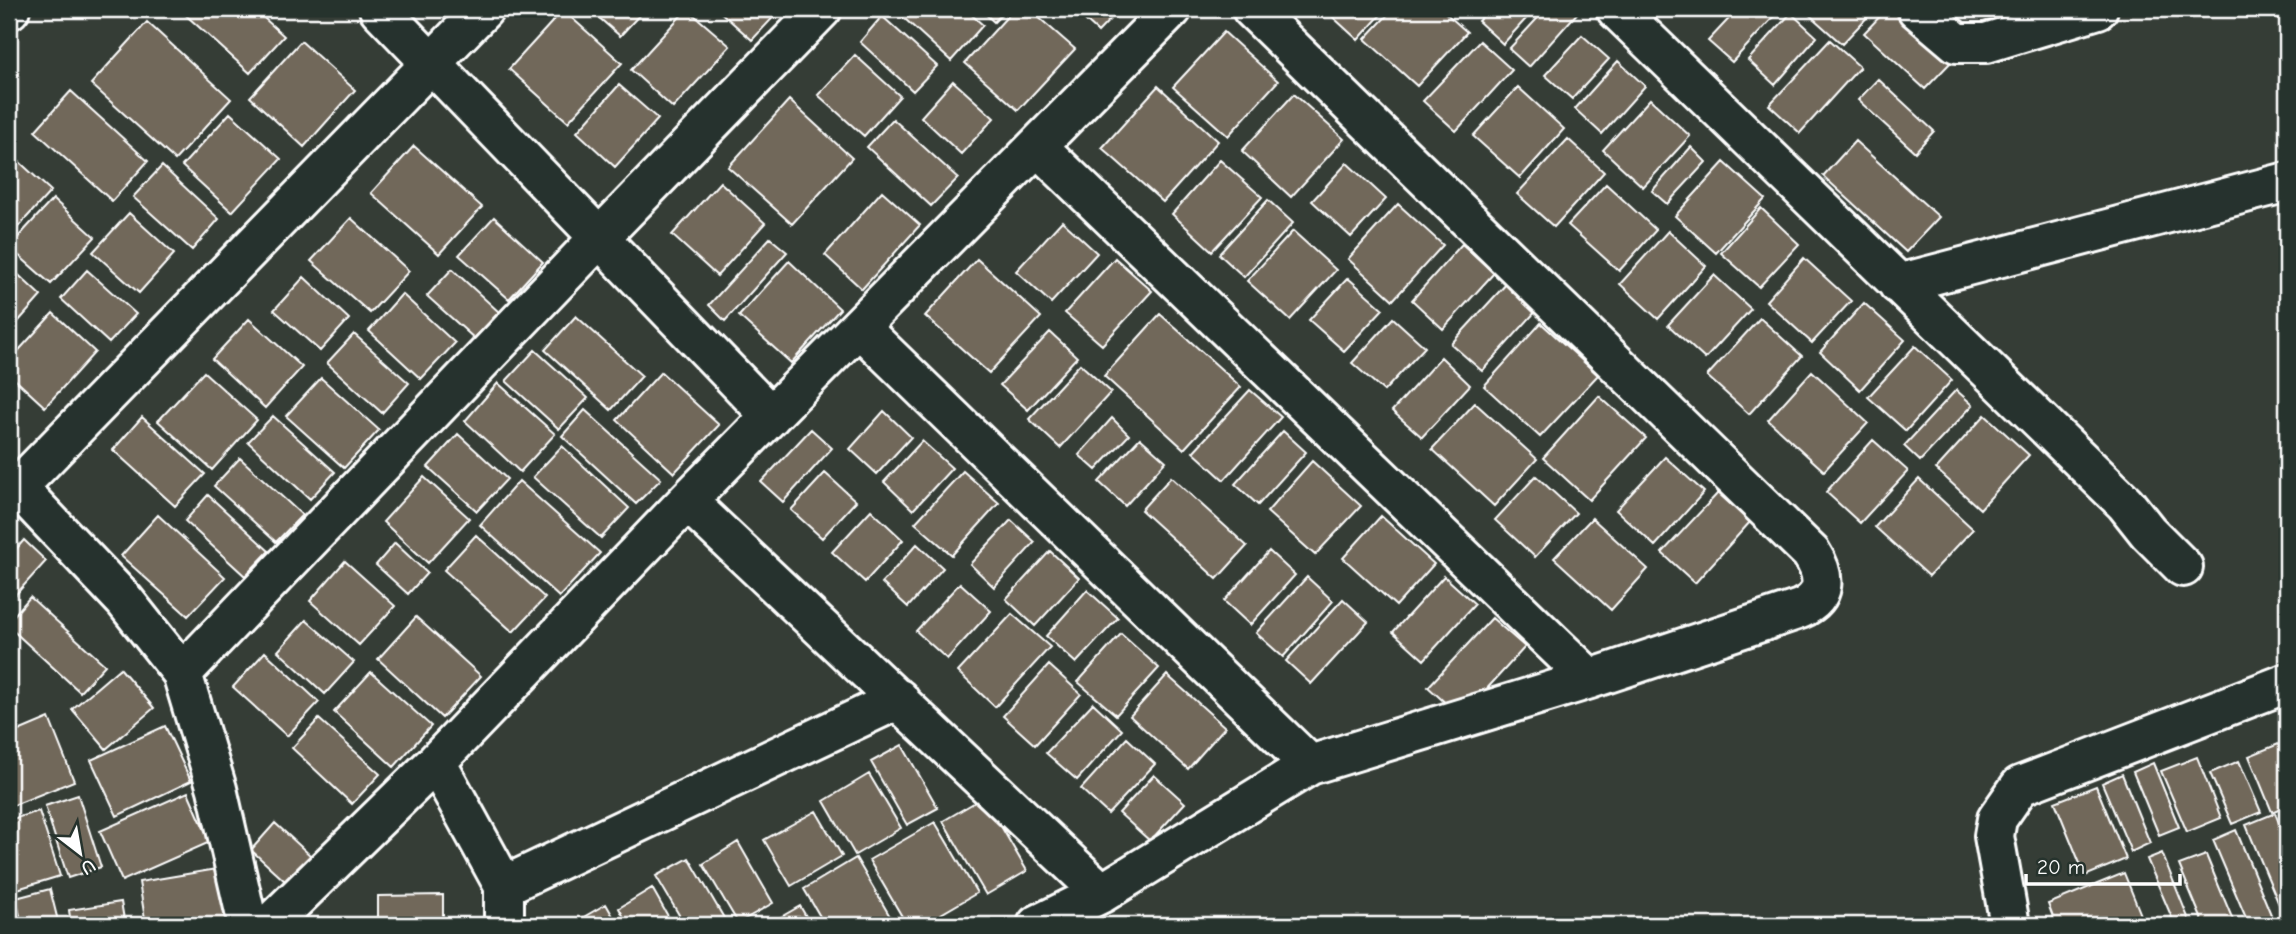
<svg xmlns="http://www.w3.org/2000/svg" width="2296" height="934" font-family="'Comic Neue',sans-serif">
<rect width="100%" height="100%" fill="#353d36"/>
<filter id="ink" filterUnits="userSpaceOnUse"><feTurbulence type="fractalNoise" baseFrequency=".0143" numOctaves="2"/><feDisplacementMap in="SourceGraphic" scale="14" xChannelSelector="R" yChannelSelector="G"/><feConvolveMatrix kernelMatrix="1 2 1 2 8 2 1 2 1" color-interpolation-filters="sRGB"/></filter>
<g filter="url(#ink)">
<path fill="#71675a" stroke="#fff" stroke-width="2" d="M179 9H254L284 36 250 73Z
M589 9H645L620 36Z
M687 9 730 46 673 108 631 70Z
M717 9H781L752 40Z
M894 9H965L983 25 951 61Z
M980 9H1007L994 22Z
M1014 9H1029L1075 49 1018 110 965 63Z
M1073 9H1120L1098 32Z
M1324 9H1386L1358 40Z
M1393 9H1441L1467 32 1417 86 1365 39Z
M1490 9H1535L1503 44 1478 21Z
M1546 9H1581L1529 67 1509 49Z
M1738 9H1776L1779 11 1732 62 1708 41Z
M1807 9H1875L1842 44 1805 11Z
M1887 9H1892L1951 62 1925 89 1864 33Z
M563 10 622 63 568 122 509 69Z
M1791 13 1817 37 1775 85 1748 60Z
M882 16 937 66 913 91 860 42Z
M147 22 231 99 175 160 91 84Z
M1224 32 1278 81 1228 136 1173 87Z
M1582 35 1609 59 1572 99 1545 75Z
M1830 40 1860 67 1800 133 1769 105Z
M301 41 355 90 304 147 250 97Z
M1480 41 1512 70 1456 131 1423 101Z
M855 55 900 96 864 136 818 95Z
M1618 61 1645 86 1602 134 1575 109Z
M1878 79 1934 131 1915 152 1858 100Z
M953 81 994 118 961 154 921 117Z
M619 85 658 119 615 167 577 132Z
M1158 86 1218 141 1163 202 1102 148Z
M1518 87 1564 129 1520 178 1473 136Z
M71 91 148 161 112 201 35 131Z
M1294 94 1344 139 1291 197 1242 151Z
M1650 99 1690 136 1643 187 1603 150Z
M789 100 852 158 792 224 728 167Z
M230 113 281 159 232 212 182 166Z
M893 119 958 178 931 206 867 147Z
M1568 139 1604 172 1554 227 1517 194Z
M1855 141 1939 217 1906 252 1823 176Z
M414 146 482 207 439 254 371 193Z
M1691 147 1706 162 1667 204 1652 191Z
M12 155 51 191 16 229 9 223V159Z
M1220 160 1262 197 1212 251 1172 214Z
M1724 162 1765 199 1716 253 1675 216Z
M1347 163 1386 199 1351 237 1312 201Z
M162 166 219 219 192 250 133 197Z
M720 182 765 223 717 276 672 235Z
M1606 184 1656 230 1619 271 1568 225Z
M882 191 920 225 862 289 825 255Z
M53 199 95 237 51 284 9 247Z
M1268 200 1293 223 1244 277 1219 254Z
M1398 204 1443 245 1393 300 1348 259Z
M1761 208 1799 244 1759 287 1721 253Z
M129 213 174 254 139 293 93 252Z
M494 217 543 262 509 299 459 255Z
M351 218 409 271 370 313 311 261Z
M1062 221 1097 253 1051 303 1016 271Z
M1293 231 1336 270 1290 320 1247 281Z
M1668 231 1706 266 1658 319 1620 284Z
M770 238 787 252 725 321 709 305Z
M1462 244 1494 273 1443 329 1412 300Z
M1115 258 1152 291 1102 345 1065 313Z
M1804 258 1851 301 1812 343 1766 301Z
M977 259 1041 317 989 373 925 316Z
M789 261 840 309 791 363 739 316Z
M9 266 41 296 9 332Z
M452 269 499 312 475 339 427 296Z
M87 270 136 314 109 343 61 299Z
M1714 275 1751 309 1705 359 1668 325Z
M304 277 349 319 320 351 274 310Z
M1348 278 1383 309 1344 351 1309 320Z
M1508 282 1538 309 1482 371 1451 344Z
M402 294 455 343 421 379 369 331Z
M1864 303 1905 340 1860 390 1820 352Z
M53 313 95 352 45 407 9 374V361Z
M1160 314 1241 387 1184 449 1104 376Z
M576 316 642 376 611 410 545 350Z
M1393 318 1425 347 1384 391 1352 363Z
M1760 318 1802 356 1749 414 1707 376Z
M249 319 302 367 265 408 212 359Z
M1541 323 1598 375 1540 437 1484 386Z
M1050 332 1077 357 1028 410 1000 385Z
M354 334 409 383 382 413 327 363Z
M1915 346 1952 380 1906 431 1868 397Z
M535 350 588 398 559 429 506 381Z
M1441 357 1470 385 1422 437 1392 411Z
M1080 364 1111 392 1060 448 1029 419Z
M1812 371 1868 423 1824 471 1768 420Z
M204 372 257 420 212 470 158 421Z
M661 372 719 425 674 473 617 420Z
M321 378 379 430 344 468 286 416Z
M498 383 555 434 520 472 465 421Z
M1250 390 1281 417 1224 480 1193 452Z
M1956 390 1973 405 1920 461 1904 446Z
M1599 396 1646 438 1589 500 1543 458Z
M1475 403 1537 459 1494 506 1432 449Z
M585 410 661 479 636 504 562 436Z
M884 411 911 437 877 474 850 449Z
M1985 415 2029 455 1980 509 1936 469Z
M273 416 335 472 310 499 248 442Z
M142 417 205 474 175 506 113 450Z
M1112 418 1129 435 1096 470 1079 455Z
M811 429 832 448 783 502 761 482Z
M1283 431 1306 452 1258 505 1235 484Z
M458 434 507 479 477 511 428 467Z
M1140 438 1166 461 1125 506 1099 482Z
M1873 440 1908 471 1860 523 1826 492Z
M922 441 952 468 913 510 884 482Z
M562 446 629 508 601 538 533 477Z
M1665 457 1704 492 1655 546 1616 510Z
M240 458 302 515 276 542 214 486Z
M1312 461 1361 506 1315 555 1267 512Z
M963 471 999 503 952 555 915 523Z
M825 473 856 501 822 538 791 510Z
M1536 476 1576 513 1535 557 1495 520Z
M424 477 469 518 428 563 383 522Z
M1171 477 1247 546 1217 579 1141 510Z
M1919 479 1973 529 1929 576 1875 527Z
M519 481 600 553 559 597 480 525Z
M1718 493 1750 522 1695 583 1662 553Z
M208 495 269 551 245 576 185 521Z
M871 510 903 540 865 582 832 552Z
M158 515 225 577 188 616 121 556Z
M1381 516 1434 564 1396 606 1343 558Z
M1592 518 1648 569 1611 610 1554 558Z
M1011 520 1035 542 994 587 970 564Z
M476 535 545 598 513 632 444 570Z
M24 540 46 561 9 602V557Z
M395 543 427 573 408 594 376 565Z
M917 544 943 568 908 607 882 583Z
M1050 551 1079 578 1035 626 1006 599Z
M1269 551 1295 575 1250 625 1224 601Z
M345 561 395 606 359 645 310 601Z
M1444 576 1475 604 1424 660 1393 632Z
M1307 577 1333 601 1283 657 1256 633Z
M960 583 991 611 947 659 916 631Z
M1087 590 1118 618 1076 663 1046 636Z
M30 597 105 665 80 692 9 627V621Z
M1343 599 1368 622 1311 684 1286 661Z
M1012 614 1050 647 995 707 958 672Z
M416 617 481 676 442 718 378 659Z
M1492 618 1525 647 1461 717 1428 687Z
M306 620 354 662 325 694 278 651Z
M1121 634 1159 668 1116 715 1078 682Z
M265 652 319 702 287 736 233 687Z
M1049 665 1081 694 1035 745 1003 716Z
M120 668 154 708 106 749 72 709Z
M371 672 431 726 394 767 334 712Z
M1167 675 1225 727 1188 769 1130 716Z
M1093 703 1122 730 1077 780 1046 753Z
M49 718 74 781 9 807V735Z
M319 719 380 774 352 804 292 748Z
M165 726 191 781 117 816 91 760Z
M1127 738 1155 764 1108 814 1081 789Z
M2281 743 2287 758V805L2272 812 2249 756Z
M902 745 938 808 907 825 871 762Z
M2197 757 2221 818 2187 832 2161 771Z
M2239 761 2261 812 2232 824 2210 773Z
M2153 763 2179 827 2159 835 2133 772Z
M869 774 901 828 855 855 824 801Z
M2122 774 2150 843 2131 852 2102 783Z
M1154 775 1185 803 1150 841 1119 813Z
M2096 786 2126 859 2085 876 2055 802Z
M188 792 210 842 122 881 100 831Z
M78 795 101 867 68 878 45 806Z
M984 797 1027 871 986 895 943 821Z
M39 811 60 876 14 890 9 875V820Z
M816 811 842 856 791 886 764 840Z
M2275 813 2287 843V904L2280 907 2246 825Z
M935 822 977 893 922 925H907L869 860Z
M275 823 311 856 286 882 251 850Z
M2236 830 2272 917 2253 925H2249L2213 840Z
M738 842 773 903 738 923 703 864Z
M2162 853 2191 925H2175L2147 859Z
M2206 855 2235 925H2204L2179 865Z
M689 858 728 925H685L656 876Z
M856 858 895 925H825L804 889Z
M217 869 226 925H146L139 882Z
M2124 873 2145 925H2056L2048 904Z
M652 888 673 925H628L619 908Z
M50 889 59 925H22L16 898Z
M443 895V925H378V896Z
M121 902 125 925H71L69 910Z
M606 904 618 925H570Z
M800 906 811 925H767Z"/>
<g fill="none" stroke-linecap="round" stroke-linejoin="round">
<g stroke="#fff" stroke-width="44">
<path id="minor" d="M379 9 771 416
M1616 9 2125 503 2148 532 2183 567
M1917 9 1957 43H1986L2098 9
M1037 146 1590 679
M1898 284 2287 182
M859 327 1310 765
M17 487 125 601 182 673 217 789 248 925
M9 496 484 9
M687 501 1102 893
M182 673 599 238 822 9
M436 762 504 886V925
M504 886 899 699
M269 925 436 762 687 501 1172 9
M1037 925 1102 893 1310 765 1590 679 1800 609C1827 597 1826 576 1811 553L1252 9
M2010 925 1994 836 1997 819 2020 786 2287 683"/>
</g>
<g stroke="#fff" stroke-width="44">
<path id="tertiary" d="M9 10 10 9"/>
</g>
<use href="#minor" stroke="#26332d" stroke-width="38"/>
<use href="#tertiary" stroke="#26332d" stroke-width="38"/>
</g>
</g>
<rect width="2296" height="934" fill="none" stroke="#26332d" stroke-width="35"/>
<rect x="18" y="18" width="2261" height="899" fill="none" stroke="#fff" stroke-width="2.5" filter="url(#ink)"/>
<g transform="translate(80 853) rotate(149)" stroke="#26332d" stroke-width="5" paint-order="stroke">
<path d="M0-5L12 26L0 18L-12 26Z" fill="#ffffff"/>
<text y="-10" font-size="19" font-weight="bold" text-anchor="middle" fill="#ffffff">U</text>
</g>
<path d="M2026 874v10h154v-10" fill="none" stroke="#ffffff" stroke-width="3.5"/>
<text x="2037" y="874" font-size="21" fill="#ffffff" stroke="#26332d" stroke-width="5" paint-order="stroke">20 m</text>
</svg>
